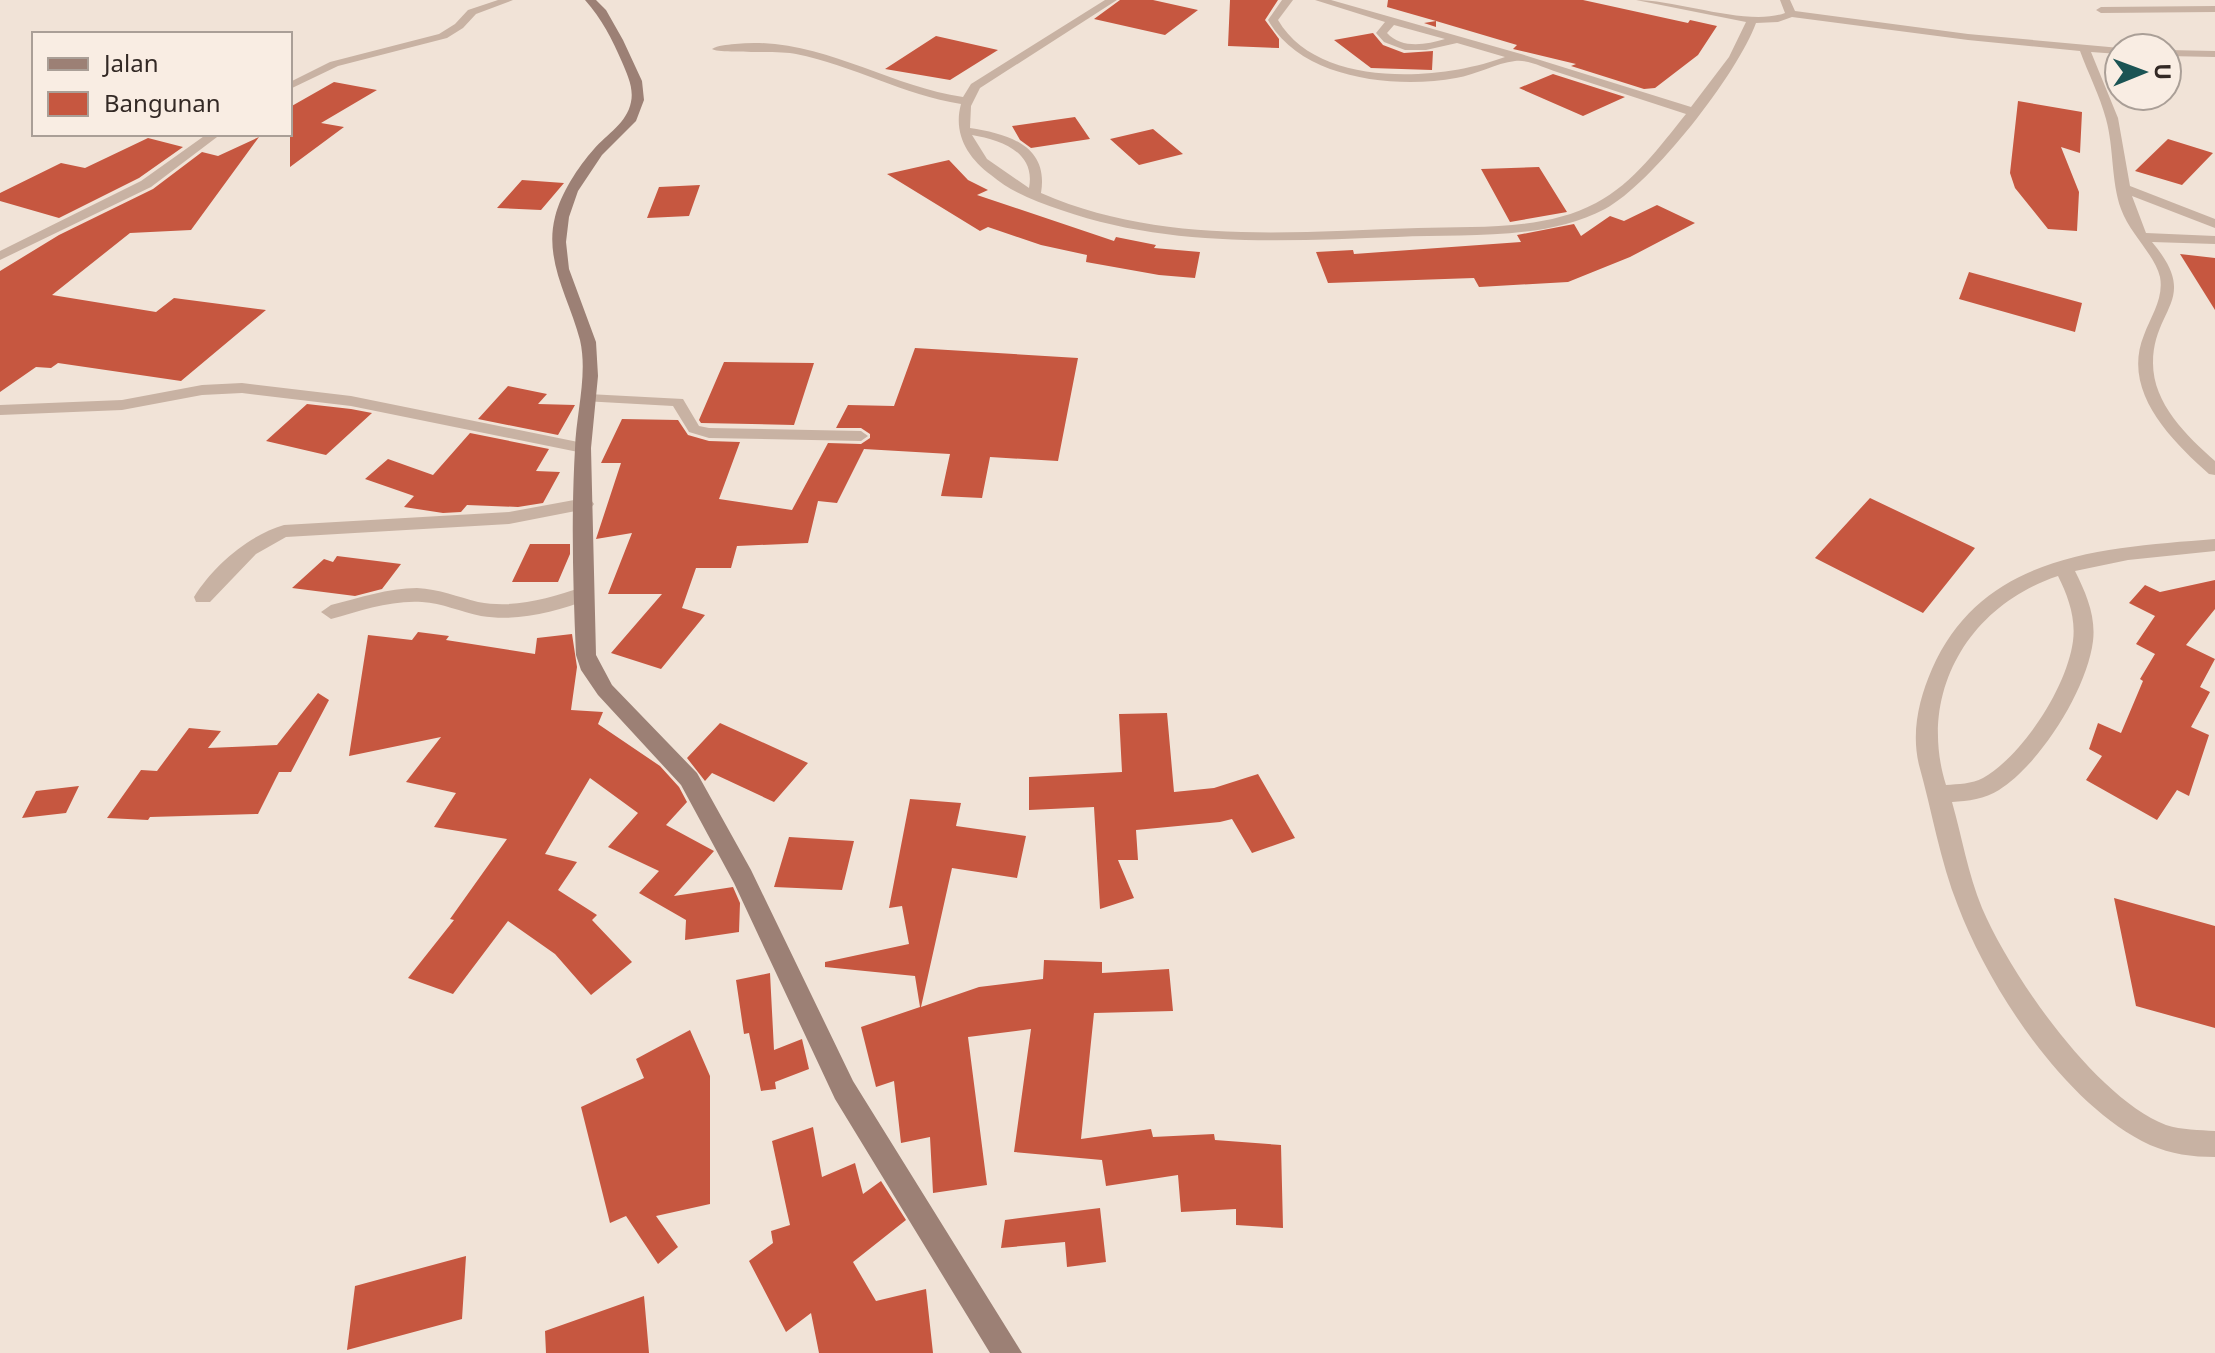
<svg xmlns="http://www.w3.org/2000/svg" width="2215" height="1353" font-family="'Noto Sans',sans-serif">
<rect width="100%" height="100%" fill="#f1e3d7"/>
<path fill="#c65740" d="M1120 0H1153L1198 10 1165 35 1094 19Z
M1230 0H1278L1265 20 1279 39V48L1228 46Z
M1388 0H1583L1688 23 1690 20 1717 26 1698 55 1655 88 1644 89 1571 66 1576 64 1513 49 1517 45 1436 21V27L1424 23 1436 21 1387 7Z
M1373 33 1383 45 1404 53 1433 51 1432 70 1371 68 1334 40Z
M936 36 998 50 950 80 885 69Z
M1553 74 1556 75 1625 97 1583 116 1519 88Z
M334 82 377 90 321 123 344 127 290 167V107Z
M2018 101 2082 112 2080 153 2061 147 2079 192 2077 231 2048 229 2015 188 2010 173Z
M1075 117 1090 139 1031 148 1020 140 1012 126Z
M1153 129 1183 154 1139 165 1110 139Z
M259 137 191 230 130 233 52 295 156 312 174 298 266 310 181 381 58 363 51 368 36 367 0 392V271L59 235 153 189 202 152 218 156Z
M148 138 183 147 139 178 59 218 0 201V193L61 163 85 168Z
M2168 139 2213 153 2182 185 2135 171Z
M949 160 968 180 988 190 977 195 1114 241 1116 237 1156 245 1154 248 1200 252 1195 278 1159 275 1086 262 1087 255 1041 245 988 227 980 231 887 174Z
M1539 167 1567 212 1510 222 1481 169Z
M522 180 564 183 541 210 497 208Z
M700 185 689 216 647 218 659 187Z
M1657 205 1695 223 1630 257 1568 282 1479 287 1474 278 1328 283 1316 252 1353 250 1354 254 1521 242 1517 235 1574 224 1581 236 1610 216 1624 221Z
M2180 254 2215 258V310Z
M1969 272 2082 303 2075 332 1959 299Z
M915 348 1078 358 1058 461 990 457 982 498 941 496 950 454 864 449 837 503 818 501 808 543 737 546 731 568H696L682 608 705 615 661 669 611 653 662 594H608L632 533 596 539 621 463H601L622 419 678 420 688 435 709 441 740 442 719 499 792 510 828 443 861 444 870 438V434L861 428H836L848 405 894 406Z
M724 362 814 363 794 425 701 423 699 420Z
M508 386 547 394 538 404 575 405 558 435 478 419Z
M307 404 351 409 372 413 326 455 266 441Z
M470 433 549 449 536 471 560 472 543 503 518 507 467 505 461 512 443 513 404 507 414 496 365 479 388 459 433 475Z
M1870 498 1975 548 1923 613 1815 558Z
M530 544H570V554L558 582H512Z
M337 556 401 564 382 589 355 596 292 588 324 559 333 562Z
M2215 580V609L2186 645 2215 659 2200 687 2210 692 2191 727 2209 735 2189 796 2177 790 2157 820 2086 780 2102 756 2089 749 2098 723 2121 733 2143 681 2140 679 2155 654 2136 644 2155 616 2129 603 2145 585 2160 592Z
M418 632 449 636 446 640 535 654 537 638 572 634 577 667 571 710 603 712 598 724 660 766 679 787 687 802 666 825 714 851 674 896 733 887 740 903 739 932 685 940 686 920 639 893 659 871 608 847 638 813 590 778 545 854 577 862 558 890 597 915 592 920 632 962 591 995 555 954 508 921 453 994 408 978 454 920 450 919 507 839 434 827 456 793 406 782 441 737 349 756 368 635 412 640Z
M318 693 329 700 291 772H279L258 814 150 817 148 820 107 818 141 770 157 771 189 728 221 731 208 748 277 745Z
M1167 713 1174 792 1214 788 1258 774 1295 838 1252 853 1232 819 1220 822 1136 830 1138 860H1118L1134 898 1100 909 1094 807 1029 810V777L1122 772 1119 714Z
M720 723 808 763 774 802 712 773 705 781 687 758Z
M79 786 66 813 22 818 36 791Z
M910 799 961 803 956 826 1026 836 1017 878 952 868 921 1007 979 987 1043 979 1044 960 1102 962V973L1169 969 1173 1011 1094 1013 1081 1139 1151 1129 1153 1137 1214 1134 1215 1140 1281 1145 1283 1228 1236 1225V1209L1181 1212 1178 1175 1106 1186 1102 1160 1014 1152 1031 1029 968 1037 987 1185 933 1193 930 1137 901 1143 894 1081 876 1087 861 1027 920 1007 915 976 825 967V962L909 944 902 906 889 908Z
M789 837 854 841 842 890 774 887Z
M2114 898 2215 926V1028L2136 1006Z
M770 973 774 1050 802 1039 809 1069 775 1082 776 1089 761 1091 749 1033 744 1034 736 980Z
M690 1030 710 1076V1204L656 1216 678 1247 658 1264 626 1216 610 1223 581 1107 644 1078 636 1059Z
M813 1127 822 1177 855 1163 863 1194 881 1181 906 1220 853 1262 876 1301 926 1289 933 1353H819L811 1313 786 1332 749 1261 773 1243 771 1231 790 1225 772 1141Z
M1100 1208 1106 1262 1067 1267 1065 1242 1001 1248 1005 1220Z
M466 1256 462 1319 347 1350 355 1286Z
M644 1296 649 1353H546L545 1331Z"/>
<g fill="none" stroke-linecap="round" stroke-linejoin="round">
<path fill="#c8b2a3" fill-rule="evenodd" d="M588 394 683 399 699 426 709 428 861 431 868 436 861 441 709 438 689 432 673 406 583 401 581 398Z"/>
<path fill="#c8b2a3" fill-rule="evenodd" d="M498 0H513L476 14 463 28 447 38 338 66 290 89V82L330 62 439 34 455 24 468 10Z
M1105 0H1117L980 88 971 106 970 128C1009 134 1049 146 1041 193 1160 245 1291 232 1418 228 1475 226 1544 231 1596 203 1634 183 1660 146 1686 114 1643 100 1600 86 1557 72 1545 68 1527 59 1515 61 1496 63 1476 75 1456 78 1395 89 1301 79 1268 20L1282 0H1293L1278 20C1318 89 1441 81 1505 57L1457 43 1426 50H1405L1384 42 1376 33 1385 22 1315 0H1331L1521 54 1691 107 1729 57 1746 22 1636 0C1679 0 1748 27 1785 13L1780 0H1790L1795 11 1968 34 2120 48 2119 54 2091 52 2118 118 2130 186 2215 219V228L2132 196 2146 233 2215 236V244L2152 242C2201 300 2153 307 2153 363 2153 404 2187 436 2215 461V475L2209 474C2171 440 2121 391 2144 335 2151 316 2164 298 2160 277 2155 255 2130 234 2121 209 2111 181 2114 148 2106 119 2100 96 2088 73 2080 51L1968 40 1792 17 1778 22 1756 23C1738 73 1652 184 1605 209 1544 241 1463 234 1397 237 1283 241 1170 248 1061 210 1036 202 1011 192 991 175 967 157 953 133 961 104 904 95 852 65 796 54 779 50 719 54 712 49 718 45 726 45 735 44 816 35 886 86 963 97L971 84ZM1394 25 1445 39C1425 45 1402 49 1387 33ZM972 135C1001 140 1036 152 1029 188L987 159Z
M2215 6V12L2101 13 2096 10 2101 7Z
M2167 50 2215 51V57L2167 56Z
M207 134H221L151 187 0 260V251L141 181Z
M242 383 351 396 583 443 591 448 583 453 351 406 242 393 202 395 122 410 0 415V405L122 400 202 385Z
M585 498 591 500 594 504 591 508 509 524 286 537 256 554 210 602H196L194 597C213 566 249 535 284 525L509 512Z
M2215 539V551L2128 560 2075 571C2086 593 2096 616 2093 641 2087 690 2040 764 1999 790 1985 799 1968 801 1952 802 1962 837 1968 874 1982 908 2011 976 2096 1098 2166 1125 2182 1130 2199 1130 2215 1131V1157C2192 1157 2171 1154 2150 1145 2066 1106 1990 990 1958 906 1940 861 1932 811 1919 765 1911 732 1919 699 1932 669 1983 553 2104 548 2215 539ZM2058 576C2068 596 2076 618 2073 641 2067 687 2023 755 1983 778 1972 784 1958 784 1946 785 1917 693 1969 605 2058 576Z
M583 587 590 589 592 594 590 599C555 612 518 622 481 616 461 612 442 603 422 602 391 600 360 611 331 619L321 612 331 605C359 598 388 588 417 588 439 589 458 597 478 602 516 609 548 598 583 587Z"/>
<path fill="#9c8075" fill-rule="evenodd" d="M585 0H596L606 10 623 40 642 81 644 100 636 121 602 155 578 191 569 217 566 242 569 269 596 342 598 376 591 448 596 655 612 685 697 773 751 870 853 1081 1022 1353H990L835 1099 734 883 681 785 598 695 581 670 576 655C573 587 571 517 575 449 576 414 588 375 580 340 569 298 544 261 555 217 561 193 578 167 594 149 607 134 627 123 631 102 634 88 627 74 622 62 612 39 602 19 585 0Z"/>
</g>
<rect x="32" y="32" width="260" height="104" fill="#f9ede3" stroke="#aa9f97" stroke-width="2"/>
<rect x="48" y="58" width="40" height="12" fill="#9c8075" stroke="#aa9f97" stroke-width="2"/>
<text x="104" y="72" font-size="24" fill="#332925">Jalan</text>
<rect x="48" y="92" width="40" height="24" fill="#c65740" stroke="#aa9f97" stroke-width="2"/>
<text x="104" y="112" font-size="24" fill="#332925">Bangunan</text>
<g transform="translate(2143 72) rotate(89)"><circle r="38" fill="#f9ede3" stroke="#aa9f97" stroke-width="2"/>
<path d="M0-6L14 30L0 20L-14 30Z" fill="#1b5454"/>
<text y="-12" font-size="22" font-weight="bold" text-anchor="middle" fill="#332925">U</text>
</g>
</svg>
